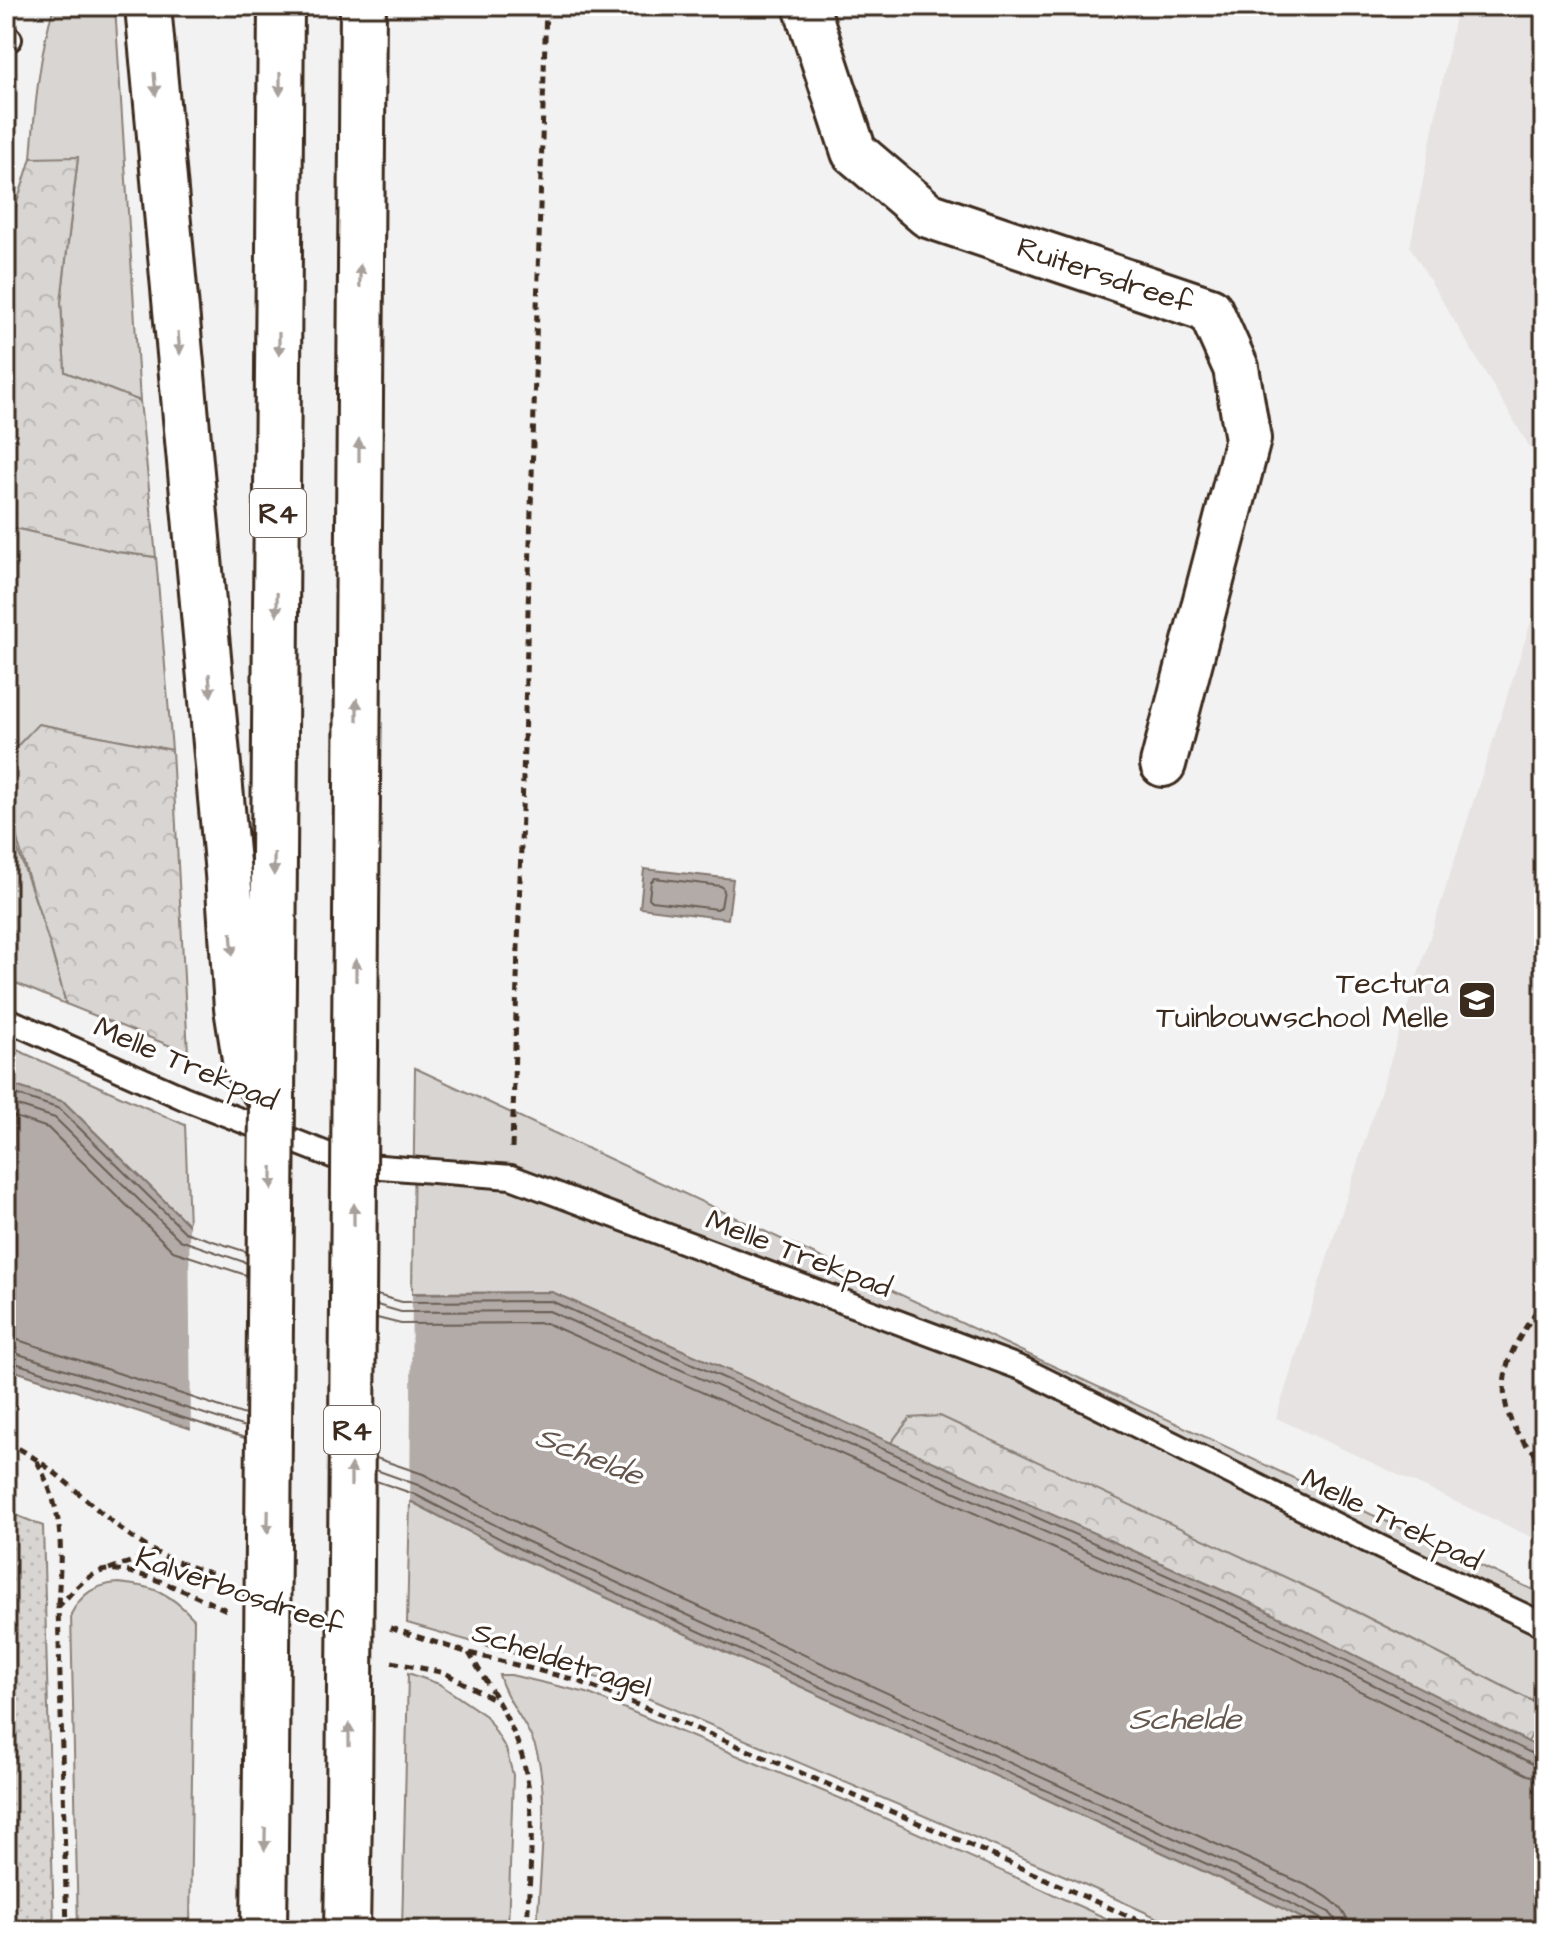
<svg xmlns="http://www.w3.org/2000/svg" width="1550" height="1936" font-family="'Architects Daughter',sans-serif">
<defs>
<pattern id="forest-crowns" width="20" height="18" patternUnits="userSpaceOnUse" patternTransform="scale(2)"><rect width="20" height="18" fill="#d8d5d2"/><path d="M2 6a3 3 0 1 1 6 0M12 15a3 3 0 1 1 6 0" fill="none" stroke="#bab7b4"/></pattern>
<pattern id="park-dots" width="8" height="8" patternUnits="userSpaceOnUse" patternTransform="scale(2)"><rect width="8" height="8" fill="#d8d5d2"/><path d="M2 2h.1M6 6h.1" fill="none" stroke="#bab7b4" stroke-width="1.8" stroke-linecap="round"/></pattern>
</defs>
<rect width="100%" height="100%" fill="#f3f2f2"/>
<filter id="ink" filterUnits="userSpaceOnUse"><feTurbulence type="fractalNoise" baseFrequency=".0125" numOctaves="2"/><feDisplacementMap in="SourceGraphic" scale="16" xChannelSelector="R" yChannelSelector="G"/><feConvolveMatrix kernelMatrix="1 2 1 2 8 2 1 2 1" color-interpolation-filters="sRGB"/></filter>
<g filter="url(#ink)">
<path fill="#e6e3e2" d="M1457 6H1544V471L1410 247Z
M1544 581V1543L1276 1418Z"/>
<path fill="#d8d5d2" stroke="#8a8078" stroke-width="2" d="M54 6H115L140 401 65 372 61 302 78 158H31C35 106 39 55 54 6Z
M6 526 118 552 156 557 172 750 39 724 6 758Z
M6 775 16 845 47 934 66 1004 6 979Z
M6 1045 185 1125 189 1225 64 1102 6 1083Z
M415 1068 1544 1595V1707L1317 1592 910 1418 891 1443 552 1292 412 1293Z
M410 1501 516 1556 1253 1894 1326 1930H1184L1077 1881 605 1680 407 1623Z
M118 1583C154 1586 169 1592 194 1619L190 1930H78L71 1614C82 1593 95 1585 118 1583Z
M408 1673 439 1684 486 1716 506 1749 513 1775 508 1930H402Z
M499 1675H511L587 1693 849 1802 1132 1930H537C539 1878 551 1793 535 1746 526 1721 506 1701 499 1675Z"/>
<path fill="url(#forest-crowns)" stroke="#8a8078" stroke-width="2" d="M78 157 61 302 65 372 140 401 156 557 118 552 6 526V294L15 284V209L31 158Z
M38 724 172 750 188 1053 66 1004C60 981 54 956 46 933 28 874 6 821 6 758Z
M940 1416 1317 1592 1544 1707V1713L1528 1742 1253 1604 891 1443 910 1418Z"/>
<path fill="url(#park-dots)" stroke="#8a8078" stroke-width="2" d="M6 1511 43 1526 54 1930H6Z"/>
<path fill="#b2aba7" stroke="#827770" stroke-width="2" d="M644 869 733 879 728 919 640 908Z
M6 1083 64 1102 189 1225 402 1294 552 1292 1253 1604 1544 1750V1930H1326L1253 1894 516 1556 410 1501 6 1368Z"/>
<path fill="#f3f2f2" d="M189 1219 403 1290 412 1289 410 1505 191 1433Z"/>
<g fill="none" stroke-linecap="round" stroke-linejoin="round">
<path stroke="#6b5e55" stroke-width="2" d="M655 878 721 886 724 890 721 907 717 909 652 901 649 898 651 882Z
M6 1091 60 1109 185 1232 247 1252
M6 1102 55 1118 180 1240 247 1263
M6 1114 48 1128 173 1251 246 1275
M377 1295 402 1302 551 1301 1249 1612 1537 1756H1544
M377 1305 401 1312 549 1311 1245 1621 1533 1764 1544 1766
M377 1318 401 1324 546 1323 1240 1631 1528 1775 1544 1779
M6 1338 18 1340 245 1415
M6 1350 245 1427
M6 1360 245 1438
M376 1458 423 1474 530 1529 1266 1867C1293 1881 1348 1896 1349 1930
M376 1470 418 1485 524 1540 1261 1878 1329 1912 1335 1919 1337 1930
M376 1481 414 1494 520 1549 1257 1887 1322 1919 1327 1930"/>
<g stroke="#3b2a1e" stroke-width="28">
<path id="service" d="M6 41 10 39
M6 1019 184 1098 355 1165 511 1177 1023 1369 1380 1547 1544 1625"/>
</g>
<g stroke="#3b2a1e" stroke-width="50">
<g id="minor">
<path id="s1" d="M806 6 854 152 928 215 1210 310 1236 368 1248 439 1163 764"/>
</g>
</g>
<g stroke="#3b2a1e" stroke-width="50">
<path id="motorway" d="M148 6 228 874 237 1008 246 1066 272 1100
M355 1048 363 6
M272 1100 281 6
M264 1930 266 1761
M347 1930 349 1813"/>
</g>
<path stroke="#3b2a1e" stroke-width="5" stroke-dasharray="8 6" stroke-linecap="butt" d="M512 1148 546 6
M1544 1299C1532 1318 1517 1338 1509 1360 1496 1397 1510 1438 1544 1459
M6 1442C64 1469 102 1523 157 1553 179 1564 204 1571 227 1579
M37 1461C66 1518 61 1545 58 1606
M1544 1518 1541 1521 1544 1527
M109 1569 157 1553
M390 1628 469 1653 576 1680 726 1741 963 1842 1159 1930
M469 1653C489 1687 515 1725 524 1764 537 1817 529 1876 527 1930
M392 1662 445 1673 495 1700
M67 1930 58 1607C71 1594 83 1577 102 1571 131 1563 198 1598 227 1610"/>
<use href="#service" stroke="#fff" stroke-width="22"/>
<use href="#minor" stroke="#fff" stroke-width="44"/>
<use href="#motorway" stroke="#fff" stroke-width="44"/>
<g stroke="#3b2a1e" stroke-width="50" stroke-linecap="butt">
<path id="motorway-bridge" d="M266 1761 272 1100
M349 1813 355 1048"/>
</g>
<use href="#motorway-bridge" stroke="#fff" stroke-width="44"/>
</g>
<defs><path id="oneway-solid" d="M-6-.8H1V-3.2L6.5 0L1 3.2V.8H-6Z" transform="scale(2)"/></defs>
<g fill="#a79f9a">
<use href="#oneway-solid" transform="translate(155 84) rotate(85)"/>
<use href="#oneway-solid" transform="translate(280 84) rotate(90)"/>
<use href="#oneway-solid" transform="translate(360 276) rotate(-89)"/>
<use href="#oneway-solid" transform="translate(179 343) rotate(85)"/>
<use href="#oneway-solid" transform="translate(279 344) rotate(90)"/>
<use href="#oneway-solid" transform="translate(359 450) rotate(-90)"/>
<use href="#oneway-solid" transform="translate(277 604) rotate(91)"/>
<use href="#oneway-solid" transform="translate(210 685) rotate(85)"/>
<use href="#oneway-solid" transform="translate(357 710) rotate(-90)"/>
<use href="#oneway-solid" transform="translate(274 864) rotate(91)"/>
<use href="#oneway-solid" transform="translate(232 944) rotate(86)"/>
<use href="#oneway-solid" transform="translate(356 970) rotate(-90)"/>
<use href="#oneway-solid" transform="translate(272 1178) rotate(91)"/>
<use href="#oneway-solid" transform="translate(354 1215) rotate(-90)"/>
<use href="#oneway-solid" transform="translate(351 1475) rotate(-90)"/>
<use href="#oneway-solid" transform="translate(268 1522) rotate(91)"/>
<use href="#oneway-solid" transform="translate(349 1735) rotate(-90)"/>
<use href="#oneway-solid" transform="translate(265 1839) rotate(91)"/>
</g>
</g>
<defs>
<g id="school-square" transform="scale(2)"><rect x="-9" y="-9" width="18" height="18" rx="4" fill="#3b2a1e" stroke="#fff"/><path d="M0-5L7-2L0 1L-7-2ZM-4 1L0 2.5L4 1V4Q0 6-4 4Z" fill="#fff"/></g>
</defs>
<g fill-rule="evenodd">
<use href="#school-square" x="1477" y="1000"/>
</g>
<g text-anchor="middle" stroke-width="7" stroke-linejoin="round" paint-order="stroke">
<g fill="#fff" stroke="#766a62" stroke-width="2">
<rect x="250" y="489" width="56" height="48" rx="6"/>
<rect x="324" y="1406" width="56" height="48" rx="6"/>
</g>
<g font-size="28" font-weight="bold" fill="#3b2a1e">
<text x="278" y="523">R4</text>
<text x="352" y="1440">R4</text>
</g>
<g font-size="30" fill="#3b2a1e" stroke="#fff">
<text dy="10" stroke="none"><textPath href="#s1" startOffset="438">Ruitersdreef</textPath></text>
<text transform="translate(186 1063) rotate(23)" y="10">Melle Trekpad</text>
<text transform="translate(799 1253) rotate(21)" y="10">Melle Trekpad</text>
<text transform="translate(1392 1519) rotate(26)" y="10">Melle Trekpad</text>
<text transform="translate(240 1591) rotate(19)" y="10">Kalverbosdreef</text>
<text transform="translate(562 1659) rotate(18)" y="10">Scheldetragel</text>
</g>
<g font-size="30" fill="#3b2a1e" stroke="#fff" text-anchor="end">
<text x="1449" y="993">Tectura<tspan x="1449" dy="34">Tuinbouwschool Melle</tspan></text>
</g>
<g font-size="32" font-style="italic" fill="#65574e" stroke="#fff">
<text transform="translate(590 1455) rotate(22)" y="11">Schelde</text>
<text x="1185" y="1729">Schelde</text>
</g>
</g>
<rect width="1550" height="1936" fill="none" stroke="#fff" stroke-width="32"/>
<rect x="16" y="16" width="1518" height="1904" fill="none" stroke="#3b2a1e" stroke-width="3" filter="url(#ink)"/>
</svg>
